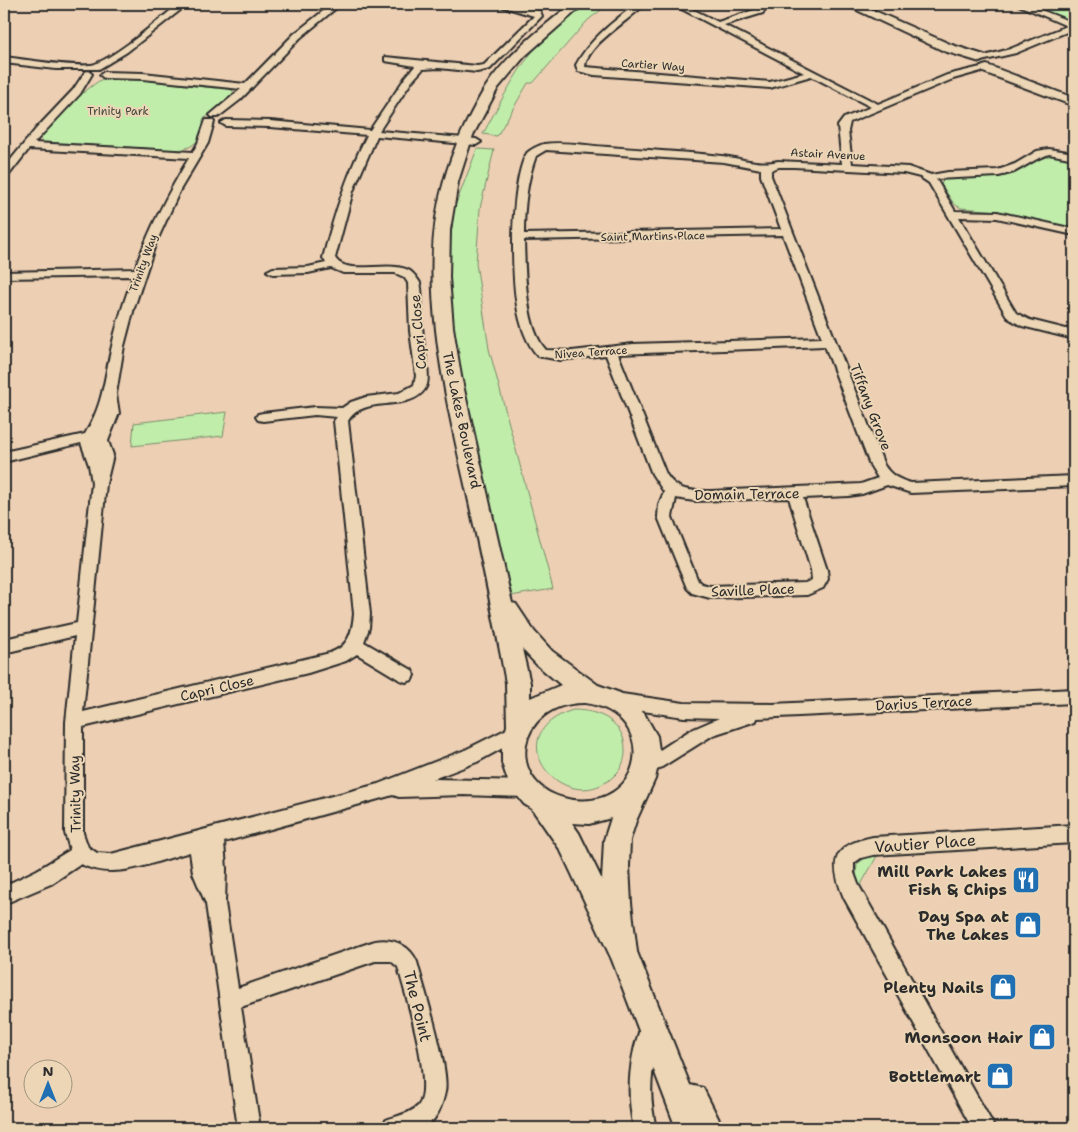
<svg xmlns="http://www.w3.org/2000/svg" width="1078" height="1132" font-family="'Shantell Sans',sans-serif">
<rect width="100%" height="100%" fill="#edcfb3"/>
<filter id="ink" filterUnits="userSpaceOnUse"><feTurbulence type="fractalNoise" baseFrequency=".02" numOctaves="2"/><feDisplacementMap in="SourceGraphic" scale="10" xChannelSelector="R" yChannelSelector="G"/><feConvolveMatrix kernelMatrix="1 2 1 2 8 2 1 2 1" color-interpolation-filters="sRGB"/></filter>
<g filter="url(#ink)">
<path fill="#c1edaa" stroke="#768c6a" d="M583 4H609L588 20 533 83H528L497 136 483 134C512 81 531 40 583 4Z
M1026 4H1074V23Z
M106 77H136L142 80 215 88 226 87 233 91 234 93 219 109 203 119C204 137 195 149 176 150L43 142 41 139C48 122 89 85 106 77Z
M477 149 494 150 480 208 476 263 489 349 553 589 510 596 456 352 448 263 454 209Z
M1048 155H1060L1074 160V228L998 211 961 208 954 204 941 184 944 178C965 174 988 181 1010 175 1024 171 1034 160 1048 155Z
M227 412 223 436 132 446 134 423Z
M573 710C599 710 626 722 625 752 625 759 622 767 617 773 568 825 492 735 573 710Z
M877 856 859 888 856 877 857 864 865 858Z"/>
<g fill="none" stroke-linecap="round" stroke-linejoin="round">
<path stroke="#6a89a2" stroke-width="3" d="M1066 4 1074 8"/>
<g stroke="#2b2b2b" stroke-width="4">
<path id="street" d="M179 4H188L127 52 99 69H56L4 63V57C22 59 82 69 95 64 120 54 157 21 179 4Z
M332 4H341L300 38 240 100 218 117H212L210 115 241 89 143 79 104 78 100 75 104 72 143 73 245 84 294 34Z
M494 4H507L540 11 542 16 490 69 477 72 439 68 423 69 412 81 379 131 476 139 481 142 476 145 377 136 353 191 335 258C346 277 390 259 410 271 413 273 418 279 420 283 423 293 421 310 422 321 422 336 425 351 427 366 428 373 429 383 425 389 408 414 365 393 348 421L370 614 369 628 364 642 412 670 414 675 412 680 406 682 400 680 357 654 346 661 308 673 83 727V833L88 847 97 853 111 854 378 784 465 750 515 725 521 728 524 733 521 738 477 762 433 779 527 781 533 783 536 789 533 795 527 797 463 795 399 797 393 795 224 842 226 869 225 903 238 988 375 941C393 938 410 945 417 962 424 989 450 1069 445 1092 443 1103 437 1119 428 1125 417 1132 396 1128 383 1128L386 1120C396 1116 410 1114 418 1106 435 1087 405 993 398 967L391 961H375L241 1007 260 1128H238L206 904 193 873 190 852C155 861 115 882 81 864L51 884 4 904V886L37 870 70 850 65 833 66 722 75 636 4 653V639L77 623 92 483 89 465 81 443 4 462V452L85 434C104 403 104 379 112 346 117 322 125 299 133 276L4 278V272L135 269C149 229 168 193 189 158L29 149 8 176 4 177V168L36 129 73 90 85 72 88 71 92 74 80 94 34 143 193 152 198 143 206 120H212L214 122 208 143 180 190 155 245 134 308 124 346 116 394 119 413 108 441 113 455 106 484 83 712 330 653C349 646 352 633 354 614L334 421 337 417 315 415 263 421 258 420 256 417 258 414 263 413 315 407 342 408 351 402 366 397 399 393 414 385 416 376 410 331 408 283 404 277 395 273H343L331 268 308 273 273 274 267 271 273 268 308 267 326 263 323 258C334 215 347 174 367 135L270 127 226 126 221 123 226 120 270 121 370 130 405 78 415 66 385 61V57L477 66 484 65 534 16Z
M636 4H645C630 20 586 45 585 67L770 82 804 73 672 4H682L718 22 757 9 758 8 753 4H762L766 7 763 13 724 25 878 104 947 75 985 66V70L953 79 850 122 848 131 852 164 908 167 931 175 948 172 998 170 1015 164 1037 151 1049 149 1074 153V159L1049 154 1037 159 1014 172 999 176 936 179 955 211 997 212 1074 229V235L997 218 959 217 1016 313 1030 320 1074 331V339L1022 326 1008 318 929 183 920 177 904 173 794 167H779L771 170V176L884 465C890 475 899 480 911 483L1074 476V486L911 493 887 485 862 494 849 496 803 498 827 570 828 579 823 588 807 595 710 598 692 593 687 588 658 517 659 504 664 492 652 474 606 355 560 360 538 356C513 329 513 274 513 239 513 219 516 170 527 153 530 150 539 145 544 144 564 141 588 146 608 147 646 150 684 152 722 156 741 158 759 166 778 161L842 164 838 126 844 118 871 107 811 76 770 88 594 75 578 71 576 65C590 39 613 22 636 4ZM546 150 724 162 761 169V176L781 229 524 234C524 208 527 180 536 156ZM783 235 822 338 633 344 572 351 546 350C525 328 525 270 524 240ZM825 346 870 465 878 478 861 484 711 491C692 491 677 492 666 474L618 354ZM676 498 694 501 789 498 811 570 812 580 805 583 710 586 702 584 698 581 672 517Z
M1016 4H1026L1074 23V29L1016 53 981 61V57L1010 49 1067 26Z
M1074 689V703L757 718 756 721 713 735 646 777 640 775 637 769 640 763 689 731 719 718 684 717 615 707 609 705 607 700 609 695 615 693 684 703 773 704Z
M1074 825V843L873 855 861 858 854 863V873L858 884 995 1128H972L844 898C829 862 832 845 873 837Z
M650 1019 657 1022C664 1037 653 1060 652 1076 650 1094 652 1111 656 1128H634C626 1094 629 1055 643 1022Z"/>
</g>
<g stroke="#2b2b2b" stroke-width="4">
<path id="secondary" d="M571 4H584L525 56 498 88 473 135 458 182 450 230 449 278 453 327 461 376 512 603 516 604 534 631 552 651 598 685 620 693 634 702 645 715 657 736 659 750 658 765 655 779 636 821 630 840 629 866 631 903 637 952 690 1085 703 1088 723 1128H676L612 960 561 851 532 809 524 804 512 789 508 781 502 763V741L507 726 506 683C495 622 482 562 469 502 447 404 415 279 444 181 453 148 468 117 485 88 507 54 541 29 571 4ZM522 649 536 664 561 685 530 698V683ZM585 703C661 713 645 814 568 799 503 786 515 702 585 703ZM611 818 604 840 602 880 579 833 572 823 589 824Z
M844 4H859L952 45 984 55 986 58 980 62 944 51Z
M987 65 1074 98V106L983 72 981 69 983 66Z"/>
</g>
<use href="#street" fill="#ecd6b5" fill-rule="evenodd"/>
<use href="#secondary" fill="#ecd6b5" fill-rule="evenodd"/>
</g>
</g>
<defs>
<g id="restaurant-square" transform="scale(1.4375)"><rect x="-9" y="-9" width="18" height="18" rx="4" fill="#1f6fb2" stroke="#ecd6b5"/><path d="M-5-6h1v4h1v-4h1v4h1v-4h1v5L-1.5 .5V6h-2V.5L-5-1ZM5-6V6H3V1.5H1.5Q1.5-4 5-6Z" fill="#fff"/></g>
<g id="shop-square" transform="scale(1.4375)"><rect x="-9" y="-9" width="18" height="18" rx="4" fill="#1f6fb2" stroke="#ecd6b5"/><path d="M-5-2.5h2.3a2.7 3.5 0 0 1 5.4 0H5L5.5 6h-11ZM-1.5-2.5h3a1.5 2.3 0 0 0-3 0Z" fill="#fff"/></g>
</defs>
<g fill-rule="evenodd">
<use href="#restaurant-square" x="1026" y="880"/>
<use href="#shop-square" x="1028" y="925"/>
<use href="#shop-square" x="1003" y="987"/>
<use href="#shop-square" x="1042" y="1037"/>
<use href="#shop-square" x="1000" y="1076"/>
</g>
<g text-anchor="middle" stroke-width="4" stroke-linejoin="round" paint-order="stroke">
<g font-size="11" fill="#2b2b2b" stroke="#ecd6b5">
<text transform="translate(653 65) rotate(4)" y="4">Cartier Way</text>
<text transform="translate(828 154) rotate(3)" y="4">Astair Avenue</text>
<text transform="translate(653 236) rotate(-1)" y="4">Saint Martins Place</text>
<text transform="translate(143 263) rotate(-70)" y="4">Trinity Way</text>
<text transform="translate(591 352) rotate(-4)" y="4">Nivea Terrace</text>
</g>
<g font-size="11" fill="#42483e" stroke="#ecd6b5">
<text x="118" y="115">Trinity Park</text>
</g>
<g font-size="14" fill="#2b2b2b" stroke="#ecd6b5">
<text transform="translate(418 332) rotate(-95)" y="5">Capri Close</text>
<text transform="translate(871 407) rotate(69)" y="5">Tiffany Grove</text>
<text transform="translate(462 420) rotate(78)" y="5">The Lakes Boulevard</text>
<text transform="translate(747 494) rotate(-1)" y="5">Domain Terrace</text>
<text transform="translate(753 590) rotate(-2)" y="5">Saville Place</text>
<text transform="translate(217 688) rotate(-13)" y="5">Capri Close</text>
<text transform="translate(924 703) rotate(-3)" y="5">Darius Terrace</text>
<text transform="translate(75 794) rotate(-91)" y="5">Trinity Way</text>
</g>
<g font-size="16" fill="#2b2b2b" stroke="#ecd6b5">
<text transform="translate(925 843) rotate(-4)" y="6">Vautier Place</text>
<text transform="translate(418 1006) rotate(76)" y="6">The Point</text>
</g>
<g font-size="16" font-weight="bold" fill="#2b2b2b" stroke="#ecd6b5" text-anchor="end">
<text x="1007" y="877">Mill Park Lakes<tspan x="1007" dy="18">Fish &amp; Chips</tspan></text>
<text x="1009" y="922">Day Spa at<tspan x="1009" dy="18">The Lakes</tspan></text>
<text x="984" y="993">Plenty Nails</text>
<text x="1023" y="1043">Monsoon Hair</text>
<text x="981" y="1082">Bottlemart</text>
</g>
</g>
<rect width="1078" height="1132" fill="none" stroke="#ecd6b5" stroke-width="20"/>
<rect x="10" y="10" width="1058" height="1112" fill="none" stroke="#2b2b2b" stroke-width="2" filter="url(#ink)"/>
<g transform="translate(48 1084)"><circle r="24" fill="#ecd6b5" stroke="#9f927e"/>
<path d="M0-4L9 19L0 12L-9 19Z" fill="#1f6fb2"/>
<text y="-8" font-size="14" font-weight="bold" text-anchor="middle" fill="#2b2b2b">N</text>
</g>
</svg>
